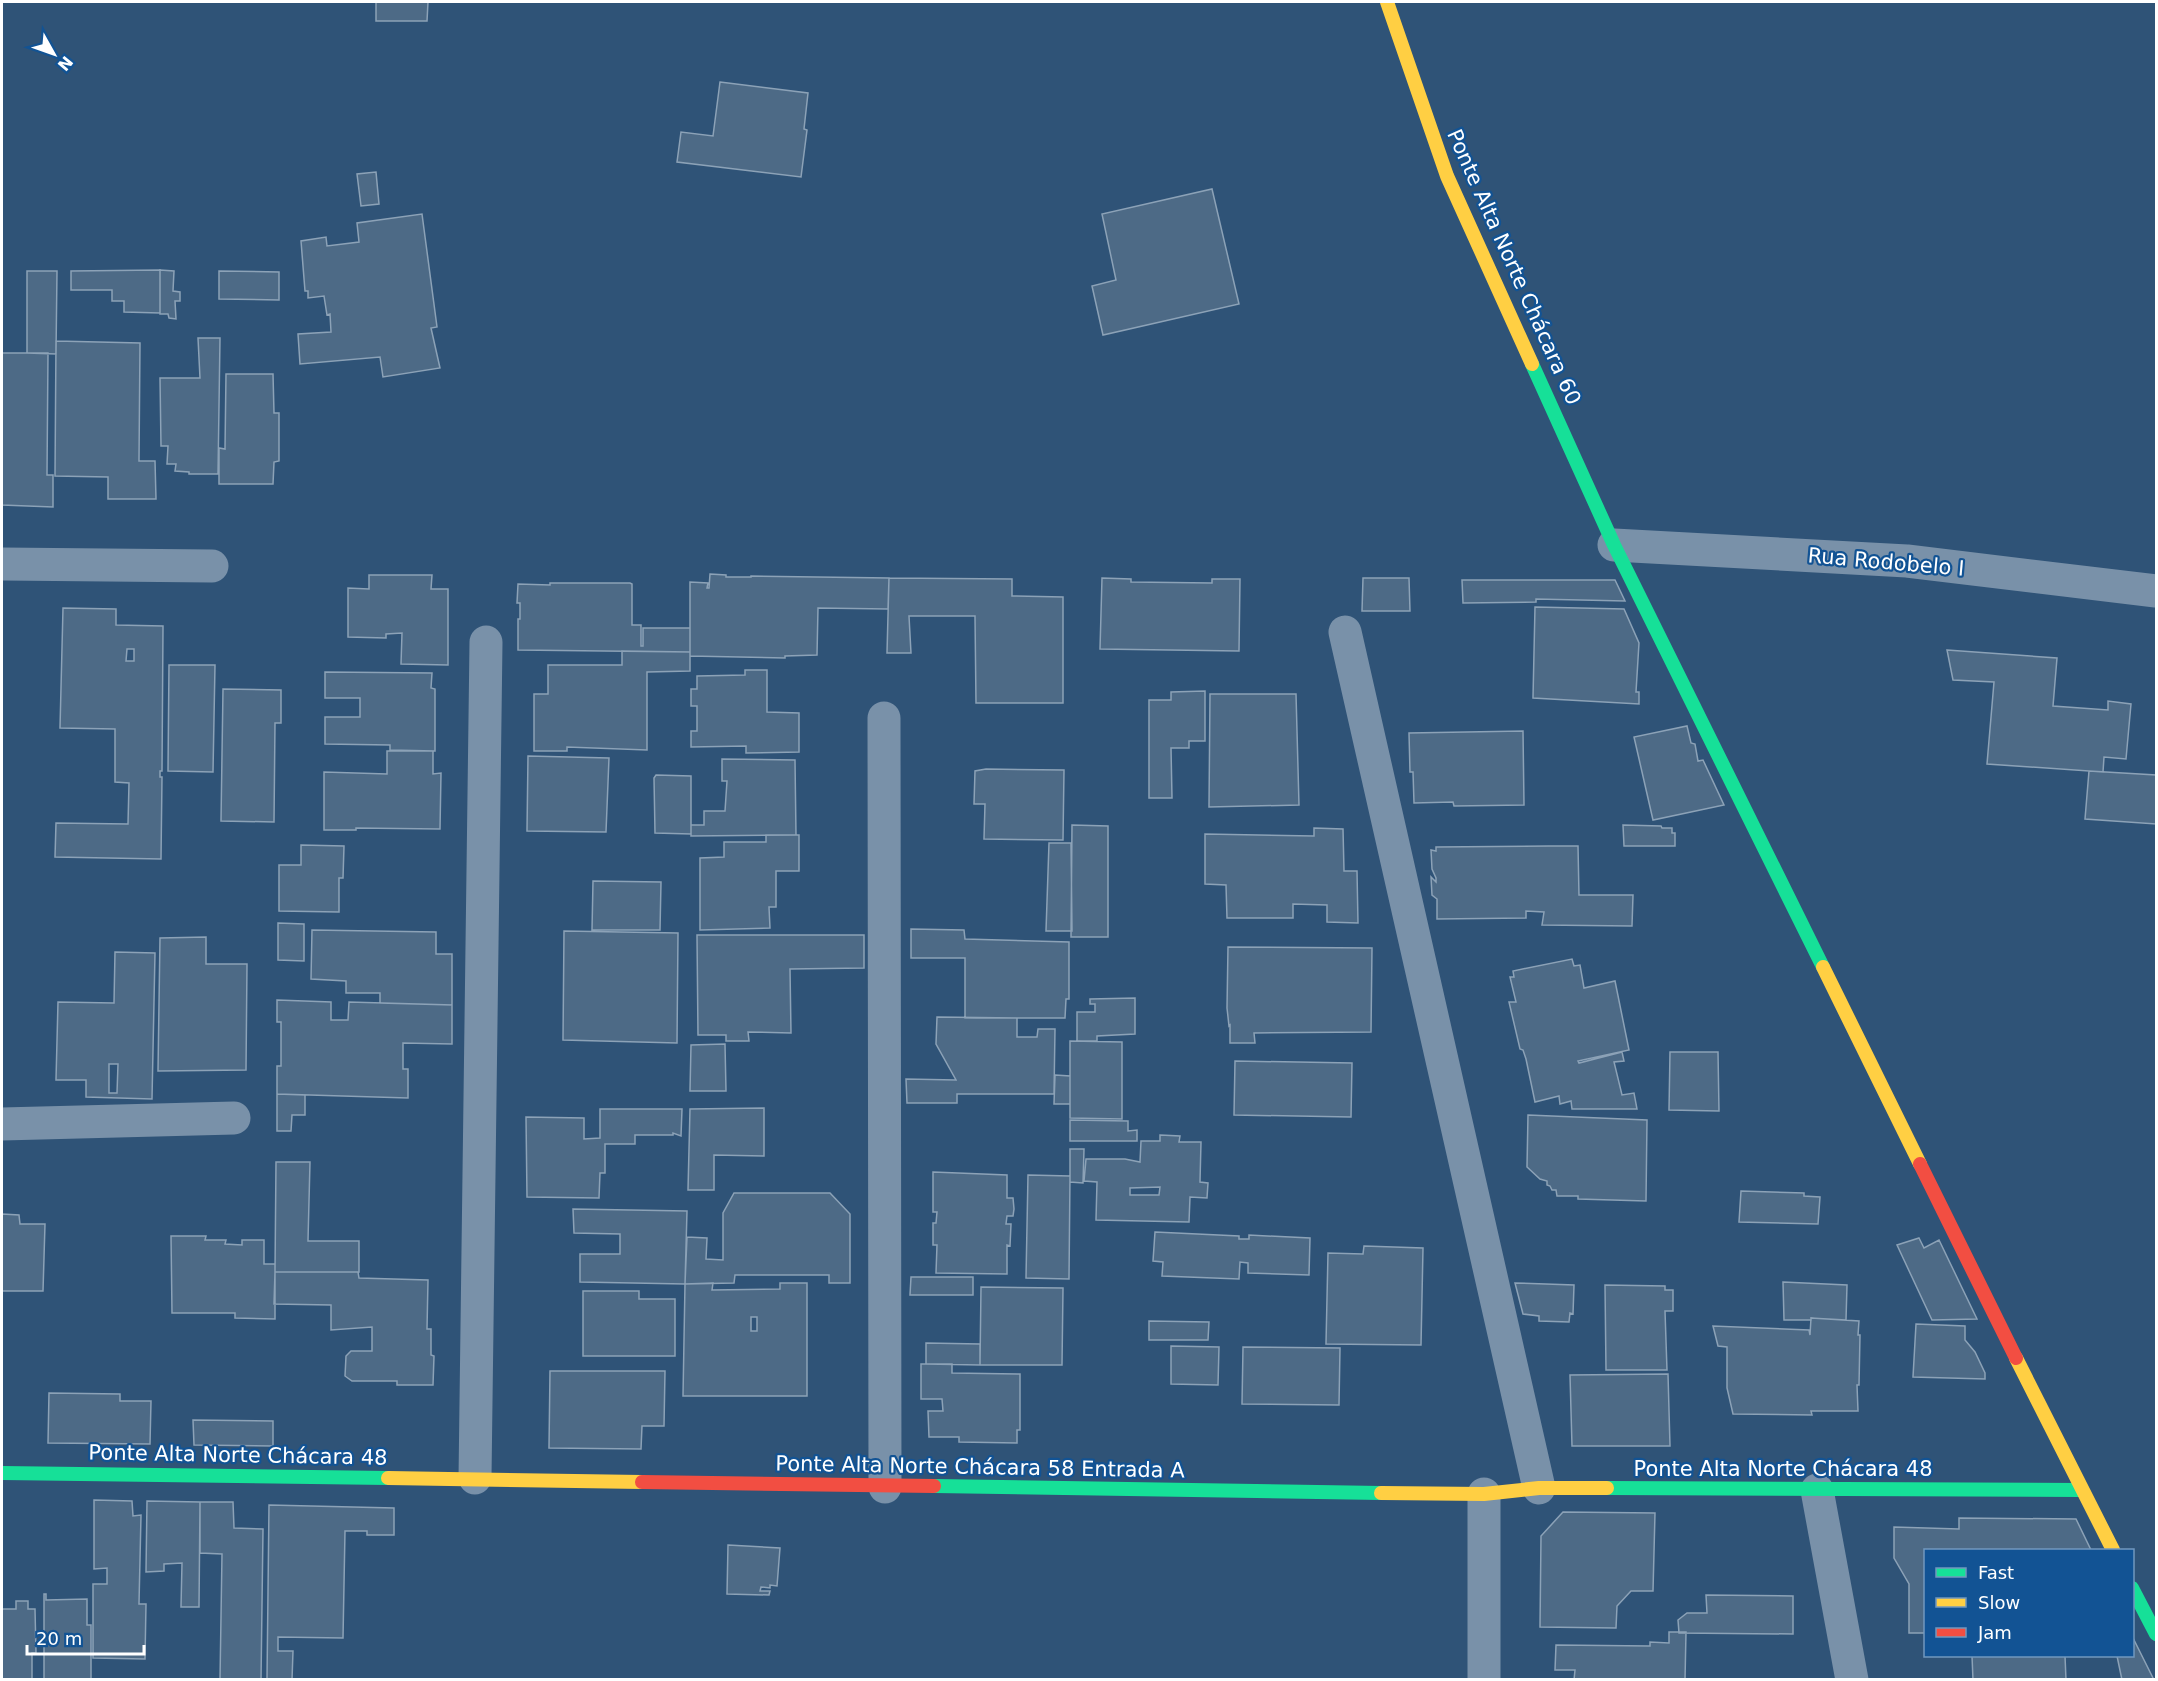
<svg xmlns="http://www.w3.org/2000/svg" width="2158" height="1681" font-family="'DejaVu Sans',sans-serif">
<rect width="100%" height="100%" fill="#2f5377"/>
<path fill="#4d6a86" stroke="#8ca2b7" stroke-width="1.5" fill-rule="evenodd" d="M376 2H428L427 21H376Z
M720 82 808 93 804 129 807 130 801 177 677 162 681 132 713 136Z
M376 172 379 204 361 206 357 174Z
M1212 189 1239 304 1103 335 1092 286 1116 280 1102 214Z
M422 214 437 327 431 328 440 368 383 377 380 357 300 364 298 334 331 332 330 314 327 315 324 296 308 298V291H305L301 241 326 237 327 246 359 242 357 223Z
M160 270 174 271 173 291 180 292V301H175L176 319 169 318 168 314H160Z
M160 270V313L124 312V301H112V290H71V271Z
M27 271H57L56 354 27 353Z
M219 271 279 272V300L219 299Z
M198 338H220L218 474H189V472L175 471 176 464H167L168 446H161L160 378H200Z
M56 341 140 343 139 461H155L156 499H108V477L55 476Z
M2 353H48L47 475H53V507L2 505Z
M226 374H273L274 413H279V461L274 462 273 484H219V448L225 449Z
M710 574 726 575V577H751V576L889 578 888 609 818 608 817 655 785 656V658L690 656V582L708 583 707 588H709Z
M369 575H432L431 589H448V665L401 664 402 633 386 634V638L348 637V588L369 589Z
M889 578 1012 579V596L1063 597V703H976L975 616H909L911 653H887Z
M1102 578 1131 579V582L1212 583V579H1240L1239 651 1100 649Z
M1363 578H1409L1410 611H1362Z
M1462 580H1615L1625 601 1536 599V602L1463 603Z
M550 583H630L632 584V625H641V646H643V628H690V652L518 650V619H520V603H517L518 584 550 585Z
M1535 607 1624 609 1639 643 1636 692H1639V704L1533 698Z
M63 608 116 609V625L163 626 162 771H160V777H162L161 859 55 857 56 823 128 824 129 783 115 782V729L60 728ZM127 649H134V661H126Z
M1947 650 2057 658 2053 706 2108 710V701L2131 704 2126 759 2104 757 2103 772 1987 764 1994 682 1953 680Z
M622 651 690 652V671L647 672V750L567 747V751H534V694H548V665H622Z
M169 665H215L213 772 168 771Z
M745 670H767V712L799 713V752L746 753V746L691 747V731H697V706H691V689H697V676L745 675Z
M325 672 432 673 431 688 435 689V751L390 750V745L325 744V717H360V698H325Z
M223 689 281 690V723H275L274 822 221 821Z
M1205 691V741H1189V748H1171L1172 798H1149V700H1171V692Z
M1210 694H1296L1299 805 1209 807Z
M1687 726 1691 743 1695 744 1698 761 1703 760 1724 805 1653 820 1634 737Z
M1523 731 1524 805 1454 806 1453 802 1414 803 1413 772H1410L1409 733Z
M387 751H433V774L441 773 440 829 356 828V830H324V772L387 774Z
M528 756 609 758 606 832 527 831Z
M722 759 795 760 796 835 691 836V825H704V811H725L727 781H722Z
M986 769 1064 770 1063 840 984 839 985 804H974L975 771Z
M2089 771 2156 775V824L2085 819Z
M656 775 691 776V834L655 833 654 778Z
M1072 825 1108 826V937H1071Z
M1623 825 1661 826 1662 828H1672V833H1675V846H1624Z
M1314 828 1343 829 1344 871H1357L1358 923 1327 922V905L1293 904V918H1227L1226 885 1205 884V834L1314 836Z
M766 835H799V871H776V907H769L770 928 700 930V858L724 857V842H766Z
M1049 843H1071L1072 931H1046Z
M301 845 344 846 343 878H339V912L279 911V865H301Z
M1549 846H1578L1579 895H1633L1632 926 1542 925 1544 912 1526 911V918L1437 919V899L1432 895 1431 877 1436 882V878L1432 869 1431 850 1436 851V847Z
M593 881 661 882 660 930H592Z
M278 923 304 924V961L278 960Z
M911 929 964 930 965 939 1069 942V999H1066L1065 1018H965V958H911Z
M312 930 436 932V954H452V1005L380 1003V993H346V981L311 979Z
M564 931 678 933 677 1043 563 1040Z
M697 935H864V968L790 969 791 1033 748 1032 749 1041H726V1035H698Z
M206 937V964H247L246 1070 158 1071 160 938Z
M1228 947 1372 948 1371 1032 1254 1033 1255 1043H1230V1025L1229 1026 1227 1008Z
M115 952 155 953 152 1099 86 1097V1080H56L58 1002 114 1003ZM109 1064H118L117 1093H109Z
M1572 959 1574 966 1580 965 1584 988 1615 981 1629 1050 1578 1061 1579 1063 1622 1052 1624 1061 1614 1062 1622 1095 1634 1093 1637 1109H1572L1571 1101 1560 1104 1559 1096 1535 1102 1526 1059 1523 1050 1520 1049 1509 1002H1516L1510 977H1514L1513 971Z
M1135 998V1034L1097 1036V1041H1077V1012H1095V1004H1090V999Z
M277 1000 331 1002V1020H348L349 1002 452 1005V1044L403 1043V1069H408V1098L277 1094V1066H281V1022H277Z
M937 1017 1017 1018V1037H1037L1038 1029H1055L1054 1094H957V1103H907L906 1079 956 1080 936 1044Z
M1070 1041 1122 1042V1119L1070 1118Z
M725 1044 726 1091H690L691 1045Z
M1670 1052H1718L1719 1111 1669 1110Z
M1235 1061 1352 1063 1351 1117 1234 1115Z
M1055 1075 1070 1076V1104H1054Z
M277 1094 305 1095V1115H292L291 1131H277Z
M764 1108V1156L714 1155V1190H688L690 1109Z
M600 1109H682L681 1136 673 1133V1135H635V1144H605V1173H600L599 1198 527 1197 526 1117 584 1118V1139L600 1138Z
M1528 1115 1647 1120 1646 1201 1578 1199V1196H1557L1556 1190H1552L1550 1186 1547 1185V1181L1540 1179 1527 1167Z
M1070 1120 1128 1121V1131L1137 1130V1141H1070Z
M1160 1135 1180 1136 1179 1142H1201L1200 1182 1208 1183 1207 1198 1190 1197 1189 1222 1096 1220 1097 1182 1084 1181 1086 1159H1125L1140 1162 1141 1141H1160ZM1160 1187 1159 1195H1130V1188Z
M1070 1149H1084L1083 1183 1070 1182Z
M276 1162H310L308 1241H359V1272H275Z
M933 1172 1007 1175V1198H1013L1014 1209 1013 1216H1007L1006 1224H1011L1010 1246 1007 1245V1274L936 1273 937 1245H933V1223H936L937 1212H933Z
M1028 1175 1070 1176 1069 1279 1026 1278Z
M1741 1191 1804 1193V1196L1820 1197 1818 1224 1739 1222Z
M734 1193H830L850 1214V1283H829V1275H735L734 1283 685 1284 687 1237 707 1238 706 1259 723 1260V1213Z
M573 1209 687 1211 685 1284 580 1282V1254H620V1234L574 1233Z
M2 1214 19 1215 20 1224H45L43 1291H2Z
M1155 1232 1239 1236V1239H1249V1235L1310 1238 1309 1275 1248 1273V1263L1240 1262 1239 1279 1162 1276 1163 1262 1153 1261Z
M171 1236H206L205 1240H226L225 1244 242 1245V1240H264V1264H275V1319L235 1318V1313H172Z
M1919 1238 1924 1248 1939 1240 1977 1319 1932 1320 1897 1245Z
M1364 1246 1423 1248 1421 1345 1326 1344 1328 1253 1363 1254Z
M275 1272H358L359 1278 428 1280 427 1329H431V1355L434 1356 433 1385H397V1381H352L345 1376 346 1356 351 1351H372V1327L331 1330V1305L274 1304Z
M911 1277H973V1295H910Z
M1783 1282 1847 1285 1846 1320 1811 1318V1320H1784Z
M713 1283 712 1290 780 1289V1283H807V1396H683L685 1284ZM751 1317H757V1331H751Z
M1515 1283 1574 1285 1573 1314 1570 1313 1569 1322 1539 1321V1316L1523 1314Z
M1605 1285 1665 1286V1290H1673V1311H1665L1667 1370H1606Z
M981 1287 1063 1288 1062 1365H980Z
M583 1291H639V1299H675V1356H583Z
M1811 1318 1859 1321 1858 1335H1860L1859 1385H1857L1858 1411H1811L1812 1415 1733 1414 1727 1388V1347L1718 1346 1713 1326 1809 1330 1810 1335Z
M1149 1321 1209 1322 1208 1340H1149Z
M1916 1324 1965 1326V1340L1975 1352 1985 1373V1379L1913 1377Z
M926 1343 980 1344V1365L926 1364Z
M1171 1346 1219 1347 1218 1385 1171 1384Z
M1243 1347 1340 1348 1339 1405 1242 1404Z
M921 1364H952V1373L1020 1374V1430H1017V1443L959 1442V1437H929L928 1411H943L942 1399H921Z
M550 1371H665L664 1426H642L641 1449 549 1448Z
M1668 1374 1670 1446H1572L1570 1375Z
M49 1393 120 1394V1401H151L150 1444 48 1443Z
M193 1420 273 1421V1446L194 1445Z
M94 1500 132 1501 133 1516 141 1515 139 1604H146L145 1659 93 1658V1584H107V1568L94 1569Z
M147 1501 200 1502 199 1607H181L182 1563 164 1564V1571L146 1572Z
M200 1502H233L234 1528 263 1529 261 1680H220L222 1554 200 1553Z
M269 1505 394 1508V1535H367V1531H345L343 1638 278 1637V1651H293L292 1680H267Z
M1563 1512 1655 1513 1653 1591H1631L1617 1606 1616 1628 1540 1627 1541 1536Z
M1959 1518 2076 1519 2091 1550H1926V1633H1909V1584L1894 1558V1527L1959 1529Z
M728 1545 780 1548 777 1586 770 1585V1588L761 1587 760 1591H770L769 1595 727 1594Z
M44 1594H46V1600L87 1599V1625H91V1680H44Z
M1706 1595 1793 1596V1634L1679 1633 1678 1620 1687 1613H1707Z
M16 1601H28V1609H35L36 1653H32V1680H2V1609H16Z
M1669 1632H1686L1685 1680H1574L1575 1670H1555L1556 1645 1650 1646V1642L1669 1643Z
M2132 1638H2133L2154 1680H2122L2117 1656H2132Z
M1972 1656H2065L2066 1680H1973Z"/>
<g fill="none" stroke-linecap="round" stroke-linejoin="round">
<path stroke="#7991a9" stroke-width="33" d="M1614 545 1907 561 2156 591
M2 564 212 566
M1345 632 1539 1488
M884 718 885 1487
M2 1124 234 1118
M475 1478 486 642
M1817 1490 1852 1680
M1484 1680V1494"/>
<path stroke="#16e098" stroke-width="14" d="M1532 364 1614 545 1823 967
M2 1473 388 1478
M934 1486 1381 1493
M1607 1488 2081 1490
M2132 1588 2156 1634"/>
<path stroke="#ffcf43" stroke-width="14" d="M1387 2 1447 176 1532 364
M1823 967 1920 1164
M2016 1358 2113 1550
M388 1478 642 1482
M1381 1493 1484 1494 1539 1488H1607"/>
<path stroke="#f24e42" stroke-width="14" d="M1920 1164 2016 1358
M642 1482 934 1486"/>
</g>
<g text-anchor="middle" stroke-width="4.5" stroke-linejoin="round" paint-order="stroke">
<g font-size="21" fill="#fff" stroke="#125394">
<text transform="translate(1514 267) rotate(66)" y="7">Ponte Alta Norte Chácara 60</text>
<text transform="translate(1886 562) rotate(5)" y="7">Rua Rodobelo I</text>
<text transform="translate(238 1455) rotate(1)" y="7">Ponte Alta Norte Chácara 48</text>
<text transform="translate(980 1467) rotate(1)" y="7">Ponte Alta Norte Chácara 58 Entrada A</text>
<text x="1783" y="1476">Ponte Alta Norte Chácara 48</text>
</g>
</g>
<rect width="2158" height="1681" fill="none" stroke="#ffffff" stroke-width="6"/>
<rect x="1924" y="1549" width="210" height="108" fill="#125394" stroke="#7198bf" stroke-width="1.5"/>
<rect x="1936" y="1568" width="30" height="9" fill="#16e098" stroke="#7198bf" stroke-width="1.5"/>
<text x="1978" y="1579" font-size="18" fill="#ffffff">Fast</text>
<rect x="1936" y="1598" width="30" height="9" fill="#ffcf43" stroke="#7198bf" stroke-width="1.5"/>
<text x="1978" y="1609" font-size="18" fill="#ffffff">Slow</text>
<rect x="1936" y="1628" width="30" height="9" fill="#f24e42" stroke="#7198bf" stroke-width="1.5"/>
<text x="1978" y="1639" font-size="18" fill="#ffffff">Jam</text>
<g transform="translate(54 54) rotate(130)" stroke="#125394" stroke-width="4.5" paint-order="stroke">
<path d="M0-4.5L10 22L0 15L-10 22Z" fill="#ffffff"/>
<text y="-9" font-size="16" font-weight="bold" text-anchor="middle" fill="#ffffff">N</text>
</g>
<path d="M27 1645v9h117v-9" fill="none" stroke="#ffffff" stroke-width="3"/>
<text x="36" y="1645" font-size="18" fill="#ffffff" stroke="#125394" stroke-width="4.5" paint-order="stroke">20 m</text>
</svg>
